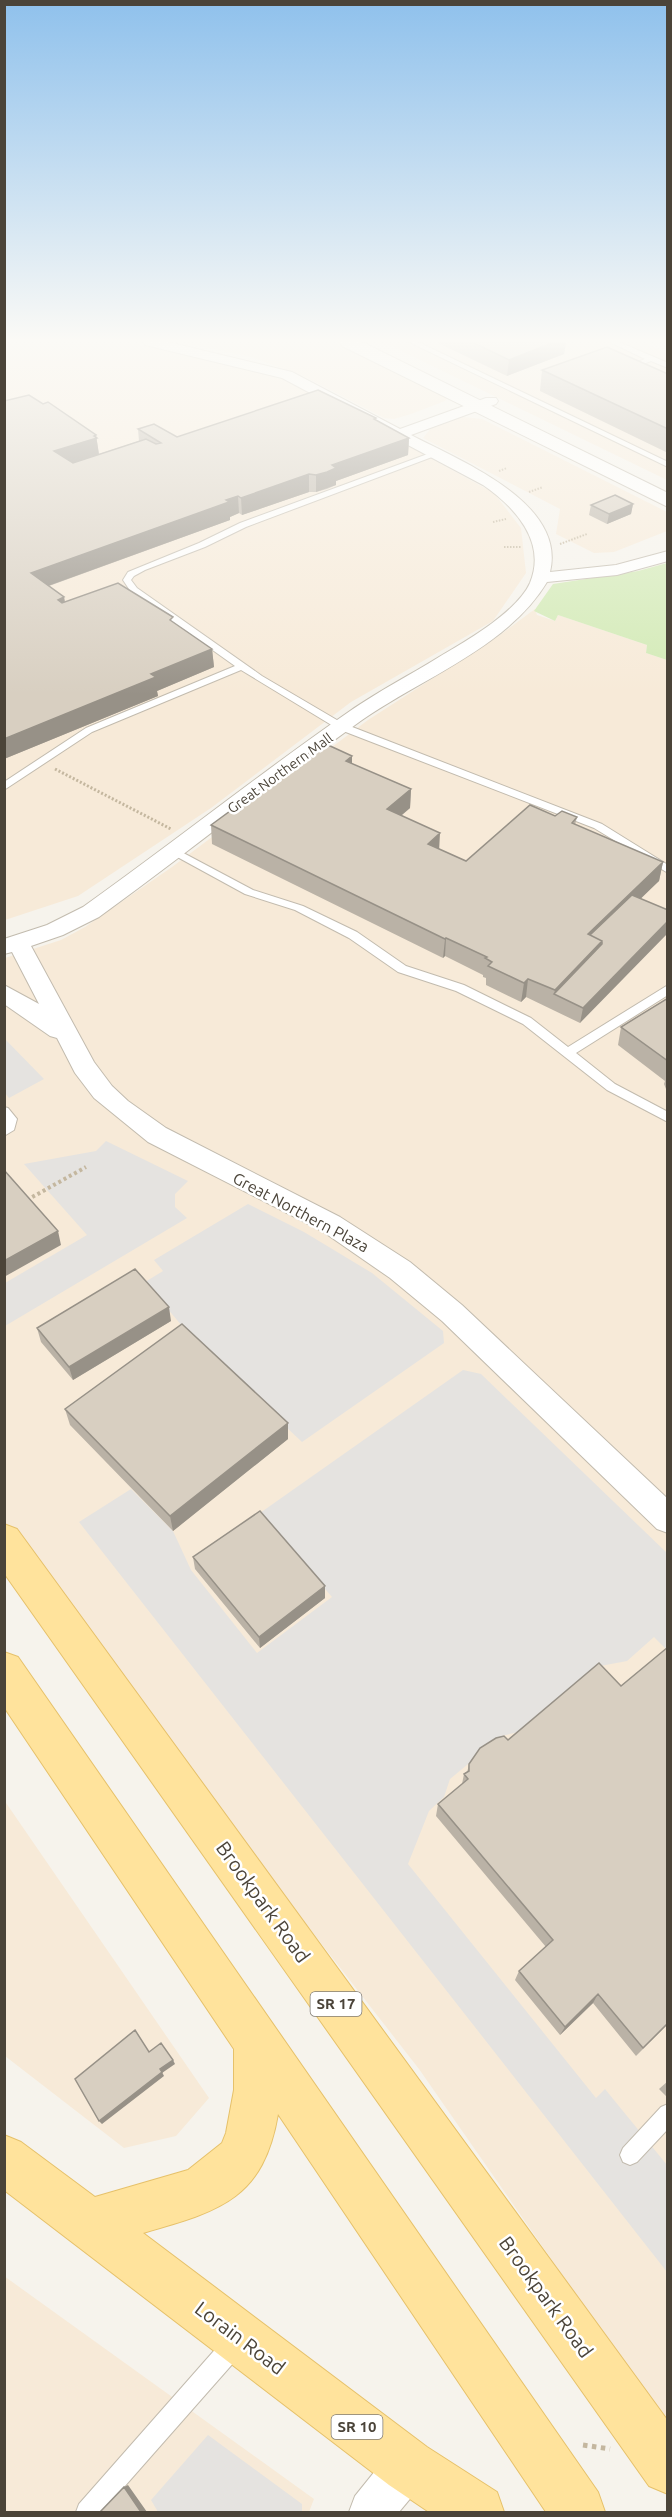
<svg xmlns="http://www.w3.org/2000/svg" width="672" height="2517" font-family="Ubuntu,sans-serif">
<rect width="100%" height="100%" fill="#f6f3ec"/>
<path fill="#f7ead8" d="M5 342H127L254 371 293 383 494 493 521 528 526 573 493 621 351 702 211 808 78 896 5 920Z
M180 342H341L448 396 445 401 411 414 394 419 384 418 303 376 251 357Z
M383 342H643L667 353V480Z
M463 417 482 419 667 512V531L614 552 594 553 556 534 560 509 423 438 431 428Z
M535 609 537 615 555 621 558 615 647 645 646 653 667 660V2434L604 2335 419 2069 154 1729 5 1528V958L61 940 85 927 172 867 368 720 500 635Z
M4 1800 209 2098 176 2136 124 2148 5 2056Z
M4 2276 314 2499 309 2512H5Z"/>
<path fill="#d2eab5" d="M667 563V660L646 653 647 645 558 615 555 621 534 611 553 584 638 571Z"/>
<path fill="#e5e3e0" d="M4 1038 44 1079 9 1098 5 1093Z
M106 1141 188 1181 175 1194V1207L187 1218 5 1326V1283L87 1235 24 1164 96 1151Z
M248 1204 304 1232 372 1273 443 1331 444 1343 302 1442 193 1339 145 1282 163 1271 154 1260Z
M463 1370 481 1374 667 1553V1650L654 1637 627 1661 595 1667 518 1732 502 1736 450 1779 444 1797 429 1811 408 1864 596 2098 605 2089 667 2165V2272L79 1522 131 1489 173 1531 191 1570 257 1653 332 1597 260 1513Z
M208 2435 302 2504V2512H158L151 2500Z"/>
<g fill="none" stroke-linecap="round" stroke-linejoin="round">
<g stroke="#c2bbae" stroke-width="2">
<path id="service" d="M409 342H418L668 462V467Z
M610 342H619L668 363V368L651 361 636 367 668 381V386L628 368V366L645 359Z
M433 452 440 454 246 527 205 547 145 570 134 576 131 580 137 588 262 676 342 723 602 824 668 865V873L594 828 338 729 241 670 92 732 4 790V782L86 728 235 666 131 592 123 580 128 572 199 543 240 523Z
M174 848 253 890 303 906 357 932 406 966 464 985 531 1018 568 1047 668 985V995L576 1053 615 1084 668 1112V1122L607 1090 523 1024 456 991 398 972 349 938 295 910 245 894 170 853 169 851Z
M4 1107 8 1108 17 1119 14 1130 4 1136Z
M668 2104V2129L637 2162 630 2165 623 2162 620 2155 623 2148 661 2107Z
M235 2333 243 2336 246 2344 243 2352 102 2512H76L79 2504 227 2336Z"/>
</g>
<g stroke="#c2bbae" stroke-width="2">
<path id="minor" d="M143 342H168L292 372 400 429 486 398H496L498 401 496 404 411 435C458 460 567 502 550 572L616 565 668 551V561L617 575 547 582C508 647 422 678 362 720 273 784 187 853 99 917L63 935 31 946 94 1062 112 1086 128 1101 166 1128 340 1217 410 1262 462 1305 668 1499V1533L657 1529 442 1321 390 1278 322 1231 148 1142 94 1098 75 1073 57 1038 50 1036 4 1004V985L39 1004 12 952 4 954V939L47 925 83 907C173 843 259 774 350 711 379 691 410 675 439 657 466 641 517 612 530 583 547 542 515 507 483 485L282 378 145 345Z
M408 2444 424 2450 430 2466 424 2482 399 2512H349L355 2496 392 2450Z"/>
</g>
<g stroke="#c2bbae" stroke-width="2">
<path id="tertiary" d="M340 342H362L668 493V507L342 346Z"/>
</g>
<g stroke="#e6c16a" stroke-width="2">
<path id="primary" d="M4 1524 17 1529 668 2421V2494L649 2486 4 1573Z
M4 1652 18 1657 598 2492 605 2512H546L278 2114C263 2201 218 2211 143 2233L427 2447 497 2492 504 2512H429L389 2485 4 2190V2135L21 2142 95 2197 188 2170 222 2143 226 2133 234 2090V2049L4 1707Z"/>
</g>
<path stroke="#c4b79f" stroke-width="2" stroke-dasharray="1.5 1.5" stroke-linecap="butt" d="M499 471 507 468
M529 492 543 487
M493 522 506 519
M560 544 587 534
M504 547H522"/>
<path stroke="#c4b79f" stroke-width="3" stroke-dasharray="2 2" stroke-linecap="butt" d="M55 769 171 829"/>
<path stroke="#c4b79f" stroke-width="4" stroke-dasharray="3 3" stroke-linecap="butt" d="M27 1200 86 1167"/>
<path stroke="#c4b79f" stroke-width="5" stroke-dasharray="4.5 4.5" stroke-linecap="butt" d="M583 2445 610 2449"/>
<use href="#service" fill="#fff" fill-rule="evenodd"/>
<use href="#minor" fill="#fff" fill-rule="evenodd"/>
<use href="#tertiary" fill="#fff" fill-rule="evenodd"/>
<use href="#primary" fill="#ffe39c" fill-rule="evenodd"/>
</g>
<path fill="#bab2a6" d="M436 342H566L564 354 507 376Z
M542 370 668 374V453L540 391Z
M4 401 96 435 99 454 139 441 138 429 177 437 376 418V420L409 438 408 455 336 481V485L327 489 316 492H309L242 515 239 513 230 517V520L49 586 64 597 65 603 173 622 212 649 214 667 157 691 158 696 4 759Z
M633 504 631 514 607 524 589 515 591 505Z
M322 750 352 756V764L411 789 410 808 401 816 439 849 466 861 555 816 577 817 575 825 663 862 659 881 640 898 580 1023 526 997 521 1002 486 985V978L483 977V975L445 956 443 958 212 844 211 825Z
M668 998V1094L664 1084 665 1081 618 1045 621 1027Z
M171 1321 73 1380 41 1342 37 1328Z
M65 1409 288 1423V1439L173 1531 70 1425Z
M193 1557 325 1586V1598L260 1648 195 1569Z
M668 1647V2024L636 2056 593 2003 560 2035 515 1980 519 1971 546 1947 436 1816 438 1804 462 1784 464 1774 467 1773 469 1764 508 1740 621 1686Z
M668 2081V2098L659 2089Z"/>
<path fill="#979187" d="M554 342H566L564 354 507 376 509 360Z
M96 435 99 455 57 468 54 451Z
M409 438 408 455 336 481V485L316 492V475L332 465Z
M309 474V492L242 515 241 498Z
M238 496 239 513 230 517V520L34 591 31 573Z
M633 504 631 514 607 524 609 514Z
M64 597 67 615 58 600Z
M212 649 214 667 157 691 158 696 4 759V739L151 674Z
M352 756V774L346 761Z
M411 789 410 808 386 828 387 809Z
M440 833 439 852 428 844Z
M663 862 659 881 596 942 588 934Z
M668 921V933L580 1023 583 1008Z
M446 938 445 956 443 958 445 939Z
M602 941 599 959 554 994 555 990Z
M528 979 526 997 521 1002 524 983Z
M58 1231 61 1245 4 1277V1261Z
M169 1307 171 1321 73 1380 69 1367Z
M288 1423V1439L173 1531 170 1516Z
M325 1586V1598L260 1648 259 1637Z
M598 1994 593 2003 560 2035 565 2027Z
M173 2060 175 2064 162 2073 160 2069Z
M162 2072 164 2076 102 2124 99 2121Z
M128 2485 147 2512H141L124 2487Z"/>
<path fill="#d8cfc1" stroke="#979187" stroke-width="1.5" d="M472 342H554L509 360Z
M607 347 668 374V429L542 370Z
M318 390 376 418 374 419 409 438 332 465 336 468 327 472 316 475 309 474 241 498 238 496 226 500 229 502 31 573 64 597 58 600 62 603 118 583 173 617 170 620 212 649 151 674 156 677 4 739V401L29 395 43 404 48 402 96 435 94 436 97 438 54 451 73 463 146 439 156 444 161 443 138 429 154 424 177 437Z
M615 495 633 504 609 514 591 505Z
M328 745 352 756 346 761 411 789 387 809 440 833 428 844 466 861 530 805 555 816 562 811 577 817 572 823 663 862 588 934 602 941 555 990 528 979 524 983 488 966 492 962 485 958 487 957 446 938 445 939 211 825 316 748 322 750Z
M632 895 668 910V921L583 1008 554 994 602 944V941L590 935Z
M668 998V1061L621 1027Z
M4 1170 58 1231 4 1261Z
M135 1269 169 1307 69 1367 37 1328Z
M182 1324 288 1423 170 1516 65 1409Z
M260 1511 325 1586 259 1637 193 1557Z
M668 1647V2023L643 2048 598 1994 565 2027 519 1971 553 1940 438 1804 468 1779 464 1774 469 1771V1764L480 1748 496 1738 504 1736 508 1740 599 1663 621 1686Z
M135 2030 149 2052 161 2043 173 2060 160 2069 162 2072 99 2121 75 2079Z
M124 2487 141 2512H100Z"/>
<linearGradient id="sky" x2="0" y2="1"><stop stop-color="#8fc1ec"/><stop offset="0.49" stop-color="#fbfaf6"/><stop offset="1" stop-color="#fbfaf6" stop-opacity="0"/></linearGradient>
<rect width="672" height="695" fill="url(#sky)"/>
<g text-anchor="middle" stroke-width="5" stroke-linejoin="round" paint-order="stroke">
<g font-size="14" fill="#4b4439" stroke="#fff">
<text transform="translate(280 773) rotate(-36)" y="5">Great Northern Mall</text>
</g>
<g fill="#fff" stroke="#817c74" stroke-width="1.5">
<rect x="310.5" y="1992" width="51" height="24" rx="4.5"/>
<rect x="331.5" y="2415" width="51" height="24" rx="4.5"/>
</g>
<g font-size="15" font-weight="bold" fill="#4b4439">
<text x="336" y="2009">SR 17</text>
<text x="357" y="2432">SR 10</text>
</g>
<g font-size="16" fill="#4b4439" stroke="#fff">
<text transform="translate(301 1212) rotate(28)" y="6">Great Northern Plaza</text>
</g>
<g font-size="20" fill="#4b4439" stroke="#fff">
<text transform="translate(263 1902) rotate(54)" y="7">Brookpark Road</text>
<text transform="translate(546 2297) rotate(54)" y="7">Brookpark Road</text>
<text transform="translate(240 2338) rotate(37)" y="7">Lorain Road</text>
</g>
</g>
<rect width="672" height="2517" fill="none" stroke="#4b4439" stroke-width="12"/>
</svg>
